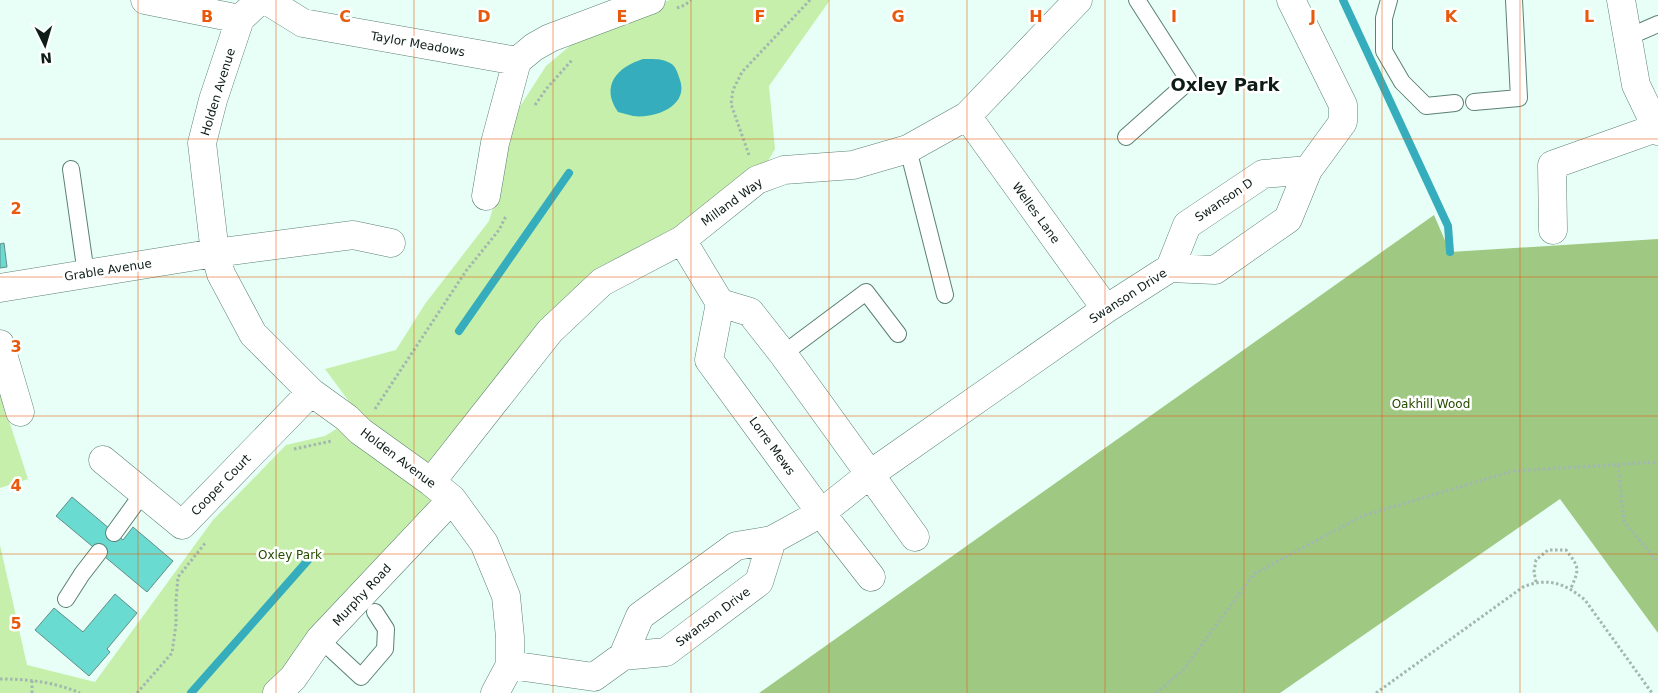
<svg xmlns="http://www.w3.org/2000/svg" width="1658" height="693" font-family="'DejaVu Sans',sans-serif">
<rect width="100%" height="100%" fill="#e7fff6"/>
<path fill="#c6efab" d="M670 0H830L769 86 775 149 757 180 602 282 432 482 452 499 277 693H0V545L27 665 95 682 213 520 286 445 325 436 359 415 325 369 396 350 425 304 489 221 496 199 501 148 519 108 546 66 577 40 620 17Z
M0 393 28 479 0 488Z"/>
<path fill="#9fc983" d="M1434 215 1450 252 1658 239V633L1560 499 1280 693H759Z"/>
<path fill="#35adbc" d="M643 59C652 59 662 58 670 63 676 66 678 74 680 80 689 106 655 119 633 116 628 115 623 113 618 112 600 86 617 67 643 59Z"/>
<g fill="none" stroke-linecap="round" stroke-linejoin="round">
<path stroke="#35adbc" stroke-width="8" d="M1343 0 1448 226 1450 252
M459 331 569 173
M191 693 309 559"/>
</g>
<path fill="#69dbd1" stroke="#648d89" d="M4 243 7 267 0 268V244Z
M72 497 123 540 133 527 173 561 147 592 56 516Z
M115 594 137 613 107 649 110 652 89 676 35 630 54 608 83 632Z"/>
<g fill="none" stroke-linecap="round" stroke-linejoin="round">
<g stroke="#5c8073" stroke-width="18">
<path id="lane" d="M1389 0 1384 18V51L1402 82 1426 106 1455 103
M1626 38 1658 24
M1474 102 1519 98 1514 0
M1126 137 1189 81 1137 0
M908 149 945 295
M71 169 86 274
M783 354 866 292 898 334
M114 533 143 493
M66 599 82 574 99 552
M320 639 361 677 385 649 386 629 375 612"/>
</g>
<g stroke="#5c8073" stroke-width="29">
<path id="street" d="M145 0 240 19
M260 0 240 19 213 100 202 143 215 253 221 274 253 334 311 392 347 418 360 431 431 482 452 499 484 543 506 596 510 637V665L495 693
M266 0 303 23 517 61
M1621 0 1636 85 1658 131
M967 116 1106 309
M486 196 495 143 517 61 534 47 550 38 651 0
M1553 230 1552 165 1656 128
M682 240 720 303 750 312 783 354 915 537
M1170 268 1187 225 1263 174 1308 170
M0 288 215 253 353 235 391 243
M720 303 709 360 821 513 871 577
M0 344 20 412
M103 460 182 525 311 392
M431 482 550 331 602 282 682 240 757 180 784 170 853 165 908 149 967 116 1078 0
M623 656 640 616 736 546 772 540
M510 665 594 677 623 656 666 652 759 582 772 540 821 513 869 475 1106 309 1170 268 1215 270 1288 219 1308 170 1343 122V105L1291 0
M277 693 293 678 320 639 452 499"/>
</g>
<path stroke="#a2b7af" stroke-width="3" stroke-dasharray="2.5 2.5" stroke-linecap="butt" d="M677 8 685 5 691 0
M535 105 547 88 572 60
M749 155 731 104 733 90 742 72 810 0
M375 409 466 271 499 230 506 216
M294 449 332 441
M1618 465 1624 522 1658 562
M1536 582 1534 572 1536 560 1548 550H1566C1579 567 1580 568 1571 588
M0 679C28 679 54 682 80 693
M32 693V680
M137 693 172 653 176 624V600L178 577 206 542
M1156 693 1183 670 1254 574 1362 516 1513 471 1658 462
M1376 693 1523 587C1547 577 1565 583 1585 600L1652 693"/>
<use href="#lane" stroke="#fff" stroke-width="16"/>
<use href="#street" stroke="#fff" stroke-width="28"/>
</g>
<path fill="none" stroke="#e8590c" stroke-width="1" stroke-opacity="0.55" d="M138 0V693M276 0V693M414 0V693M553 0V693M691 0V693M829 0V693M967 0V693M1105 0V693M1244 0V693M1382 0V693M1520 0V693M0 139H1658M0 277H1658M0 416H1658M0 554H1658"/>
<g text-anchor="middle" stroke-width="5" stroke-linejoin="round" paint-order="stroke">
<g font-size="12" fill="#0d1c17" stroke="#fff">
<text transform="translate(418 44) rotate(10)" y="4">Taylor Meadows</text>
<text transform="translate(218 92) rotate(-73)" y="4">Holden Avenue</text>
<text transform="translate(1224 200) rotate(-34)" y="4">Swanson D</text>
<text transform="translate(732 202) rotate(-36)" y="4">Milland Way</text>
<text transform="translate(1036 213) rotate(54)" y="4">Welles Lane</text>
<text transform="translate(108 270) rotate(-9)" y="4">Grable Avenue</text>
<text transform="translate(1128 296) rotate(-33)" y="4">Swanson Drive</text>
<text transform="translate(772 446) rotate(54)" y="4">Lorre Mews</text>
<text transform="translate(398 458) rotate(37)" y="4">Holden Avenue</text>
<text transform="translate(221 485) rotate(-46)" y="4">Cooper Court</text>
<text transform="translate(362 595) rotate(-47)" y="4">Murphy Road</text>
<text transform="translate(713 617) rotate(-37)" y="4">Swanson Drive</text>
</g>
<g font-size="12" fill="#264b00" stroke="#fff">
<text x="1431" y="408">Oakhill Wood</text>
<text x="290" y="559">Oxley Park</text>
</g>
<g font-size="18" font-weight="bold" fill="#0d1c17" stroke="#fff">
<text x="1225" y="91">Oxley Park</text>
</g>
</g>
<g font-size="16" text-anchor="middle" font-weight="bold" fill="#e8590c" stroke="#fff" stroke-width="5" stroke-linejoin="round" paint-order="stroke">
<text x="207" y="22">B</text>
<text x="345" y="22">C</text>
<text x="484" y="22">D</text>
<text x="622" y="22">E</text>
<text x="760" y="22">F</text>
<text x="898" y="22">G</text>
<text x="1036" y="22">H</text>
<text x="1174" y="22">I</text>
<text x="1313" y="22">J</text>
<text x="1451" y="22">K</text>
<text x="1589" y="22">L</text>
<text x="16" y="214">2</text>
<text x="16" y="352">3</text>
<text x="16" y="491">4</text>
<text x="16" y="629">5</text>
</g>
<g transform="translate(45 45) rotate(175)" stroke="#ffffff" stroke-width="4" paint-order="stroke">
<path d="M0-4L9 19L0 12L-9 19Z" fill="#0d1c17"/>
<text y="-8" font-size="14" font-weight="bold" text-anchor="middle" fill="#0d1c17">N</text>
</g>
</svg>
